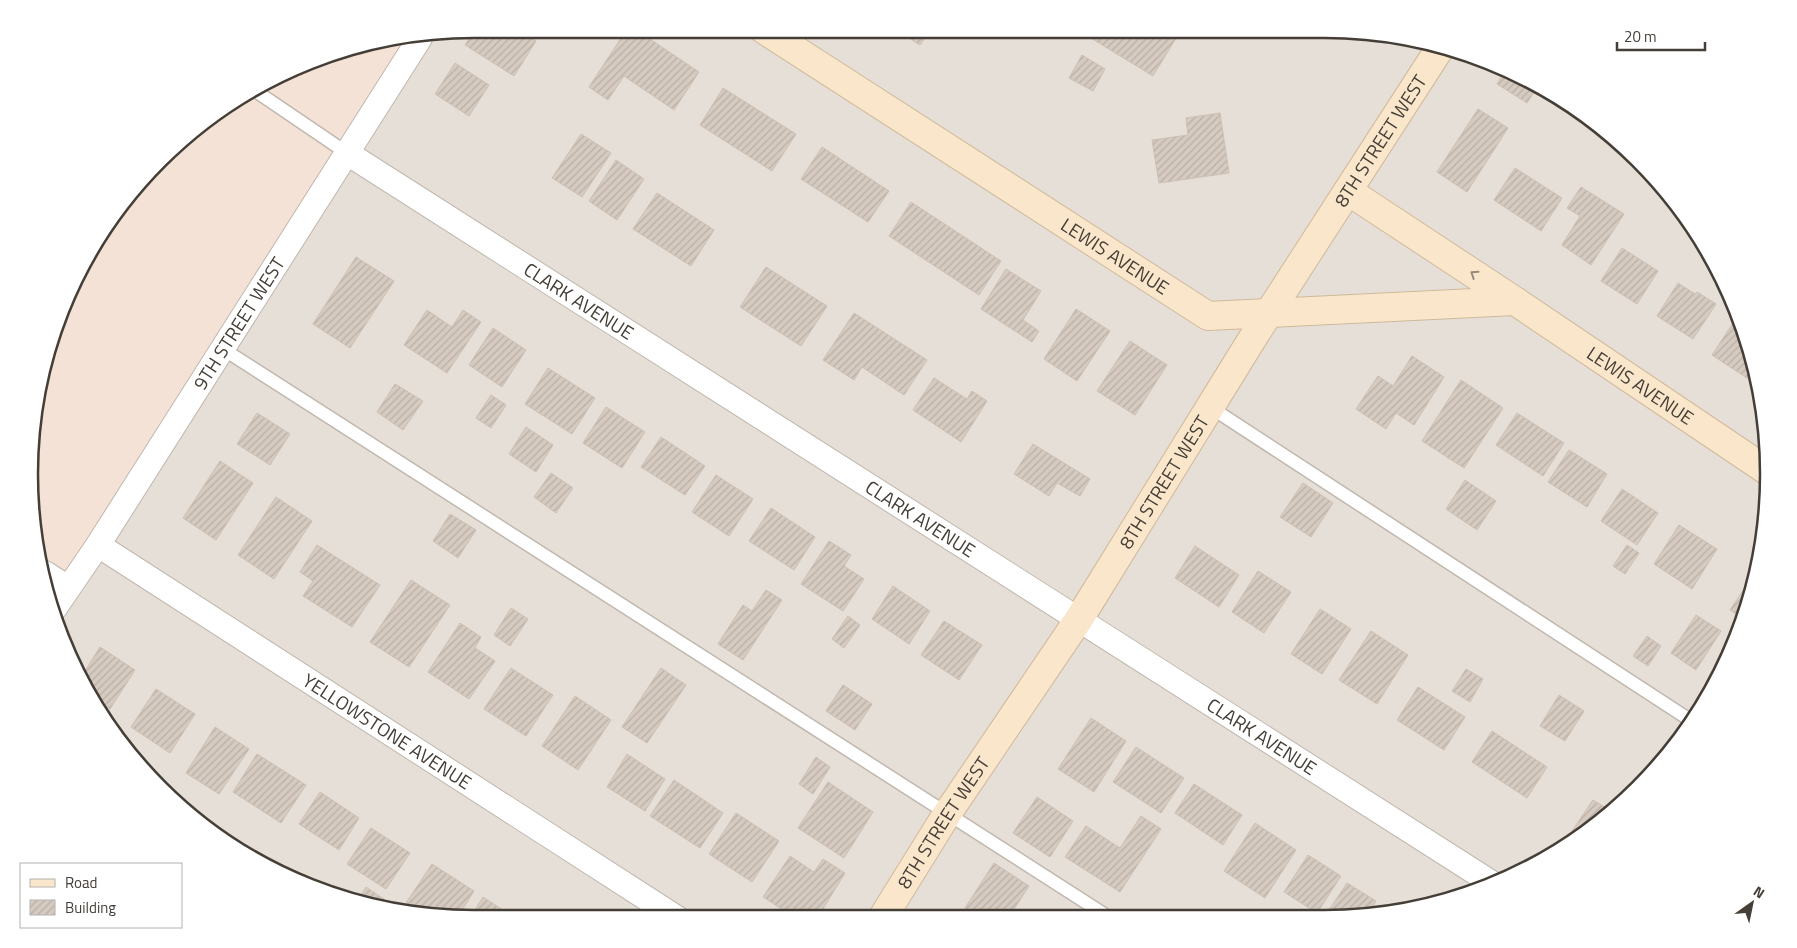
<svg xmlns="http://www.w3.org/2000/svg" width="1797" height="948" font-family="'Titillium Web',sans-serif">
<defs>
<pattern id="building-hatch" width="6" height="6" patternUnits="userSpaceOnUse" patternTransform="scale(1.25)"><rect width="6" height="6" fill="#d6cbc1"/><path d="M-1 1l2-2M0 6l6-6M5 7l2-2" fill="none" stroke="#b9afa6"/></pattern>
</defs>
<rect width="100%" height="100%" fill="#f3eee8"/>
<path fill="#e6dfd7" d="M474 29 1352 30 1439 44 1520 75 1594 121 1658 181 1709 252 1745 331 1764 416 1767 503 1753 590 1722 671 1658 767 1594 827 1493 885 1381 915 445 918 359 904 277 873 159 789 75 671 55 608 419 38Z"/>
<path fill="#f3e2d5" d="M419 38 55 608 33 532 30 445 44 359 104 227 203 121 331 52Z"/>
<path fill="url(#building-hatch)" stroke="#cebfb2" d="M476 29H516L536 41 514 76 465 45Z
M627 29H635L699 72 674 110 624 76 608 100 589 87Z
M895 29H931L920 45Z
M1076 29 1181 30 1153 76Z
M1082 55 1105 69 1093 91 1069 78Z
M455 63 489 85 469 116 435 94Z
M1506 69 1520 75 1538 86 1527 103 1497 84Z
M723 88 796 134 772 171 700 125Z
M1478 109 1508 128 1467 192 1437 172Z
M1220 113 1229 173 1159 183 1152 140 1188 135 1186 118Z
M581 134 611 153 582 197 552 178Z
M822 147 889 191 868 222 801 179Z
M616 160 644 179 617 220 589 201Z
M1515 168 1562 198 1541 231 1494 200Z
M1581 187 1624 214 1591 265 1562 245 1580 216 1567 208Z
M657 193 714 230 691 266 633 229Z
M911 202 1001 261 979 295 889 236Z
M1622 248 1658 271 1637 304 1601 281Z
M356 257 394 281 350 348 313 324Z
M766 267 827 306 801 346 740 307Z
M1006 269 1041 291 1023 320 1039 331 1032 342 981 309Z
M1678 283 1695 294 1697 292 1716 304 1693 339 1657 316Z
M1076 309 1110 331 1077 381 1044 359Z
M427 310 452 327 463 310 481 322 447 373 404 345Z
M854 313 927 360 904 395 862 367 854 380 823 360Z
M1733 323 1745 331 1756 379 1753 382 1712 355Z
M493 328 526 350 502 387 469 365Z
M1130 341 1167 365 1135 415 1097 391Z
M1412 356 1444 377 1414 425 1396 413 1386 429 1356 409 1378 376 1393 386Z
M548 368 595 398 572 434 525 404Z
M934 378 967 399 972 391 987 401 961 442 913 410Z
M1461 380 1503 408 1464 468 1422 441Z
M395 384 423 401 403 430 377 412Z
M491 395 506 405 491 428 476 418Z
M606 407 645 432 622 468 583 443Z
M257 413 290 434 270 465 237 444Z
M1517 413 1564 443 1543 476 1496 445Z
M526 427 553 445 536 472 509 454Z
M661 437 705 466 685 495 641 467Z
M1033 444 1090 479 1080 496 1057 483 1049 496 1014 474Z
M1569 450 1607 474 1587 507 1548 482Z
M220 461 253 483 216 540 183 518Z
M551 473 573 488 556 513 534 497Z
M716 475 753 499 729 536 692 512Z
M1465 480 1496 501 1477 530 1446 509Z
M1303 483 1333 503 1311 537 1280 517Z
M1622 489 1658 513 1637 545 1601 521Z
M276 497 312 521 274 579 238 555Z
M771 508 815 537 794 570 749 541Z
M450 514 476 530 458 558 433 541Z
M1679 525 1717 549 1692 589 1654 564Z
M829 541 851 555 844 566 864 579 843 611 801 584Z
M317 545 380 585 352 627 303 596 313 581 300 572Z
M1627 545 1639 553 1625 574 1613 566Z
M1195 546 1239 575 1219 607 1175 578Z
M1258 571 1291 592 1264 633 1232 612Z
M1754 574 1755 575 1753 590 1742 618 1730 610Z
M411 580 450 605 409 667 370 642Z
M893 586 930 611 909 644 872 619Z
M766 590 782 600 743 660 718 644 743 605 752 611Z
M511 608 528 619 510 646 494 635Z
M1320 609 1351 629 1322 674 1291 654Z
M1696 615 1721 631 1696 670 1671 653Z
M848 616 860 625 844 648 832 639Z
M944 621 982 645 959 680 921 655Z
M460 623 481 637 475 648 495 661 469 699 428 672Z
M1371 631 1408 655 1377 704 1339 680Z
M1647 636 1661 646 1648 666 1633 656Z
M100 647 135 670 110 709 95 699 80 679Z
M511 668 553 695 526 736 484 709Z
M661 668 686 685 647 743 622 727Z
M1466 669 1483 679 1470 702 1452 691Z
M843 685 872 704 855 730 826 711Z
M1418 687 1465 717 1444 750 1397 720Z
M156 689 195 714 170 753 131 727Z
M1559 695 1584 711 1565 741 1540 726Z
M575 696 611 720 578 770 542 746Z
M1091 718 1126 741 1094 792 1058 769Z
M215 727 249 749 219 794 186 773Z
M1492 731 1547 767 1527 798 1472 762Z
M1136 747 1184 778 1161 813 1113 782Z
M257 754 306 785 281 823 233 792Z
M627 754 665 779 645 811 607 787Z
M816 757 830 767 813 794 799 784Z
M674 780 723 813 700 848 650 816Z
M828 782 873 812 844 858 798 828Z
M1194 784 1242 815 1223 845 1175 813Z
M320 792 359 818 339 850 299 824Z
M1037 797 1073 821 1050 857 1013 833Z
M1593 800 1611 811 1594 827 1579 836 1572 831Z
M736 813 779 841 752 882 709 854Z
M1141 816 1161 829 1120 892 1065 857 1086 826 1120 848Z
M1255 823 1296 850 1265 898 1224 871Z
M371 828 410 853 386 889 347 864Z
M1308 855 1341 876 1317 913 1284 892Z
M790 856 814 872 823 859 845 873 818 917H794L763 897Z
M994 863 1029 886 1009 917H979L965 908Z
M432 864 474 891 457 918 423 915 406 903Z
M1347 883 1376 901 1367 915 1325 916Z
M366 887 384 899 378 907 356 903Z
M483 897 515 918H470Z"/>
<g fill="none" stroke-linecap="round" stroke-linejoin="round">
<g stroke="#c0b7ae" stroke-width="15">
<path id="lane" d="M257 92 347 153
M223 349 1107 916
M1210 407 1690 720"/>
</g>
<g stroke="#c0b7ae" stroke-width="26">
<g id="street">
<path id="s1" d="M347 153 1495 885"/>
<path id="s2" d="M98 545 677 918"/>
<path d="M45 573 68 588"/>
<path id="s3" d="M55 608 98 545 420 38"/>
</g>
</g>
<g stroke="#cfb99b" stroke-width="30">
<g id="secondary">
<path id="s4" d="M763 29 1208 316 1515 301 1766 470"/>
<path d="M1348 191 1515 301"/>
<path id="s5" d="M883 917 947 814 1079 619 1254 336 1442 45"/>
</g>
</g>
<use href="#lane" stroke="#fff" stroke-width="12"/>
<use href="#street" stroke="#fff" stroke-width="24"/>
<use href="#secondary" stroke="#fae7cb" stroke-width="28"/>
</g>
<defs><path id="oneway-chevron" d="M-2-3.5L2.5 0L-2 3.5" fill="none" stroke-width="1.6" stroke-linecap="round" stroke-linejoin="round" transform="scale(1.25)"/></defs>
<use stroke="#968a7a" href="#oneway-chevron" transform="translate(1474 274) rotate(-146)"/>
<g text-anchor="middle" stroke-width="4" stroke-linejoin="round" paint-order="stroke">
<g font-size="19" fill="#453e37" stroke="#fff">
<text dy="7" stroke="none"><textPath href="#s5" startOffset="922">8TH STREET WEST</textPath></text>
<text dy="7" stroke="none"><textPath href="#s4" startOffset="419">LEWIS AVENUE</textPath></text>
<text dy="7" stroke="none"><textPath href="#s1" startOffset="275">CLARK AVENUE</textPath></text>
<text dy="7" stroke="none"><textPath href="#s3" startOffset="339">9TH STREET WEST</textPath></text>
<text dy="7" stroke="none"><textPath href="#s4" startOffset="988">LEWIS AVENUE</textPath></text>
<text dy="7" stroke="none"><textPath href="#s5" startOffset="518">8TH STREET WEST</textPath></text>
<text dy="7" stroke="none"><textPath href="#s1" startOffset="680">CLARK AVENUE</textPath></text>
<text dy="7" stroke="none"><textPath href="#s2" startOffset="344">YELLOWSTONE AVENUE</textPath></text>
<text dy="7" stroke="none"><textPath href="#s1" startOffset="1085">CLARK AVENUE</textPath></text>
<text dy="7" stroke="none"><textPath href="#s5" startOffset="112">8TH STREET WEST</textPath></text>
</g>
</g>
<path d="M0 0H1797V948H0ZM474 38H1324A436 436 0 0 1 1760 474V474A436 436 0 0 1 1324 910H474A436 436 0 0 1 38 474V474A436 436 0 0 1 474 38Z" fill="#fff" fill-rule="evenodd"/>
<path fill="none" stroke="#453e37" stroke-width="2.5" d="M474 38H1324A436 436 0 0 1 1760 474V474A436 436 0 0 1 1324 910H474A436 436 0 0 1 38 474V474A436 436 0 0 1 474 38Z"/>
<rect x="20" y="863" width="162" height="65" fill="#ffffff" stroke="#b5b2af"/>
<rect x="30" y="879" width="25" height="8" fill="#fae7cb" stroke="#b5b2af"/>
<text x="65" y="888" font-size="15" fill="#453e37">Road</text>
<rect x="30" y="900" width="25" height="15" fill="url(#building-hatch)" stroke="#b5b2af"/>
<text x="65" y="913" font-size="15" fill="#453e37">Building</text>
<g transform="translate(1752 903) rotate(33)" stroke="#ffffff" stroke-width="4" paint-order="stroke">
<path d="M0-4L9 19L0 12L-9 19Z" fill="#453e37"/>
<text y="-8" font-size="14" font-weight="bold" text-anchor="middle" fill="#453e37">N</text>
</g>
<path d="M1617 42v8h88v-8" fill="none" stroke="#453e37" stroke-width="2.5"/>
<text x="1624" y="42" font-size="15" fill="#453e37" stroke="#ffffff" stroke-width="4" paint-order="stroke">20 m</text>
</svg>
